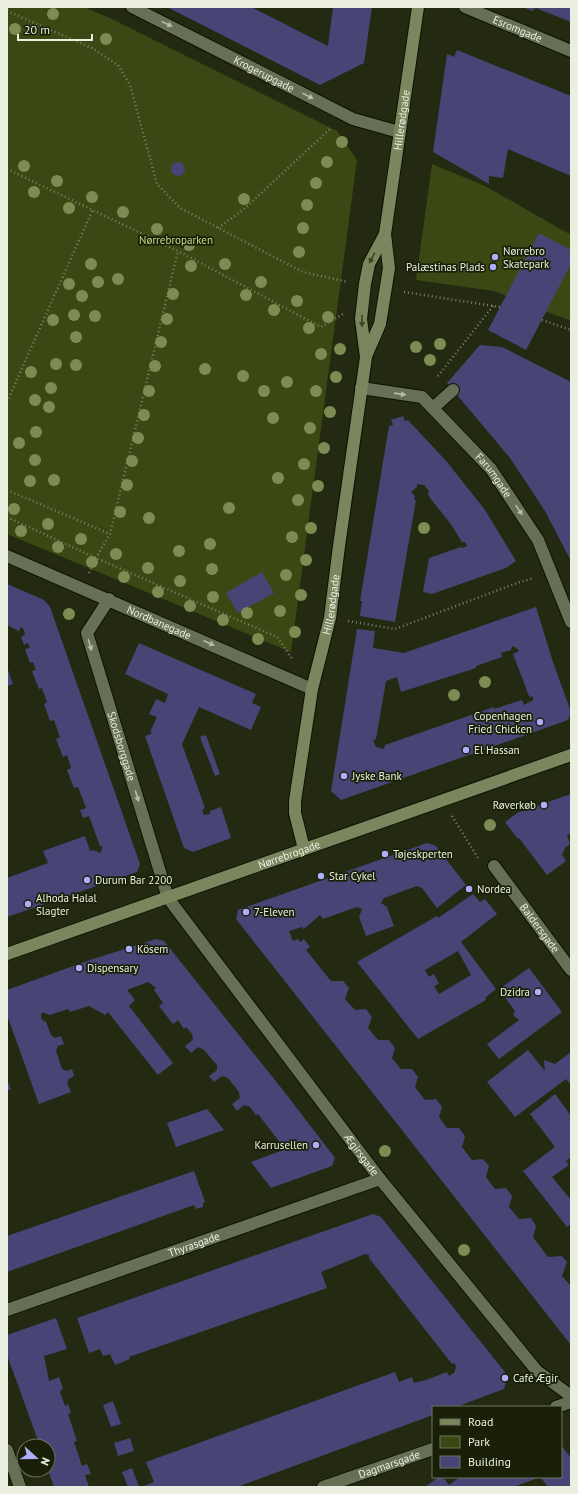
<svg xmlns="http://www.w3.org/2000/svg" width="578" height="1494" font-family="'PT Sans',sans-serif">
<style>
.green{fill:#3c4814}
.building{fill:#464576;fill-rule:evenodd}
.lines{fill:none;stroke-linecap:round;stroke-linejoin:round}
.lane-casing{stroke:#0d1200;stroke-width:14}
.street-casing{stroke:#0d1200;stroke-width:14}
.secondary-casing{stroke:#0d1200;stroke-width:14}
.path{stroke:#7d826e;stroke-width:2.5;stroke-dasharray:1 3;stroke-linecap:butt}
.lane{stroke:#676f55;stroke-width:12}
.street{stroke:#676f55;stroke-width:12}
.secondary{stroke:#7a865e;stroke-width:12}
.tree{fill:#7d8c53}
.oneway{fill:#b6bca8}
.oneway2{fill:#3c4426}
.poi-dot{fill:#aeaefb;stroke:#1a2008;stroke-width:1.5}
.labels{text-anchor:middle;stroke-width:3.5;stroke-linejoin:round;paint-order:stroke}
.street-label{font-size:11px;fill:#eaefe0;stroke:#1a2008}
.park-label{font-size:11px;fill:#c5dc89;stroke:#1a2008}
.poi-label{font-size:11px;fill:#eaefe0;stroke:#1a2008;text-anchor:start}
</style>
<rect width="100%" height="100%" fill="#242a12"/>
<g class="green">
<path d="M7,7H84L114,20L337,131L357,160L291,652L7,534Z"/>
<path d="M432,164L485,186L571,235V321L494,291L416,280Z"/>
</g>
<g class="building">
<path d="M167,7H251L328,46L333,7H372L364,63L320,85Z"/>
<path d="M523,7H571V22L536,8L532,11Z"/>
<path d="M457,50L571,96V176L508,149L503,178L489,176V184L433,152L447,54L454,57Z"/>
<circle cx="178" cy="169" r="7"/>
<path d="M539,233L571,250V264L526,350L488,330Z"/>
<path d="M480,345L502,347L571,382V561L545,511L510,458L447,383Z"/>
<path d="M403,416L405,421L408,420L447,462L485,510L516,561L506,568L432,594L423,592L429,558L461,547L463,548L467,546L465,542H462L450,523L430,498L428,494L429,491L424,485L417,484V487L411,492L415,496L414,500H416L395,622L360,616L362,601H360L389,426L393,425L391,420Z"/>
<path d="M262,572L274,593L238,613L226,593Z"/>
<path d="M7,584L44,600L50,607L140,864L137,872L7,917V878L48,863L43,851L85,836L90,851L93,850L100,853L103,847L100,846L89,816L83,818L80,810L86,808L78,787L74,788L67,770L71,768L67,755L63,757L56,739L60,737L54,720L50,721L44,704L47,702L42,688L39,689L32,671L36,670L33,662L30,663L25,649L30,648L28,643L24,645L21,637L25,635L24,630L21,627L18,632L17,630L7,625Z"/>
<path d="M536,607L553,662L571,712L568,720L341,800L331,791L357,629L375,631L373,648L404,653ZM512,646L517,648L519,651L513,654L529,696L531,697L533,696V700L524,705L522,700L494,709V707L385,745L384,749L376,747L373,740L376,739L386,681L397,677L401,692L476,668V666L502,657L501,653L511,650Z"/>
<path d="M139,643L256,694L252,703L261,707L251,730L199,707L182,744L205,808L202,810L204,815L210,814V811L221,807L231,838L193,852L184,848L145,736L151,734L152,732H150L157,717L149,714L156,699L165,703L168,694L125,674Z"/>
<path d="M7,667L13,684L7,686Z"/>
<path d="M206,735L220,774L215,776L200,737Z"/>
<path d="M571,794V834L567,835L570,844L565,848L562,855L566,861L547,875L519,838L518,839L505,822L519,812Z"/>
<path d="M427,843L436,846L466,885L437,908L422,888L417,886L384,898L381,903L387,907L394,926L366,936L359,917L362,909L357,907L323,919L320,915L304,929L302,927L289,931L293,941L298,939L300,942L304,939L310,947L306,950L331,981H343L349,988L345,999L355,1010L366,1009L372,1017L368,1028L378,1040H389L395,1048L392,1058L401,1069H412L418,1077L415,1087L425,1100L436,1099L442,1107L439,1117L447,1128H459L465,1136L462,1147L472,1160L483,1159L489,1166L486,1177L495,1189L506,1188L512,1196L509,1207L519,1219L531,1218L536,1226L533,1237L548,1257L562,1256L567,1262L562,1276L571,1286V1345L236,919L238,910Z"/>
<path d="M473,894L480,902L485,899L497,914L461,942L496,989L485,998L486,1000L418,1039L357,962L437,916L438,918ZM458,951L471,975L439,994L434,986L439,984L434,974L429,977L425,970Z"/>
<path d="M156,939L164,941L286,1094L335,1158L332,1166L271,1188L251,1162L283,1150L284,1144H281L258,1114L256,1115L250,1107L244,1105L237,1111L232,1104L240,1098L239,1092L228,1078L222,1076L214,1082L209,1076L217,1070V1065L204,1050L198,1047L191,1053L185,1046L193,1040L192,1034L186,1027L184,1029L178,1020L173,1024L159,1006L163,1003L154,990L156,988L148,982L127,990L135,1000L129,1006L173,1063L158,1075L108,1012L105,1015L89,1006L70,1012L68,1009L50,1015L42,1012L41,1016L42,1020L46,1022L51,1035L55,1038L61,1036L64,1044L58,1046L56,1051L62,1069L67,1071L72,1069L74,1076L69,1079L67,1083L71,1092L39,1104L7,1015V990L87,961Z"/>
<path d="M529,968L562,1012L499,1059L487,1044L519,1020L513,1015L515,1011L499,989Z"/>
<path d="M528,1050L545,1071L544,1060L555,1064L571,1052V1085L566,1079L515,1117L487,1082Z"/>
<path d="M7,1080L11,1089L7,1091Z"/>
<path d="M555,1094L571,1116V1157L566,1161L569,1165L552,1177L571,1200V1224L567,1227L523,1171L555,1147L530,1114Z"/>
<path d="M207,1109L224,1130L176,1147L167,1123Z"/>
<path d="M194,1171L205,1202L203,1203V1207L196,1209L194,1205L7,1272V1236Z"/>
<path d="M373,1214L381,1217L508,1376L504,1389L456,1407H433V1415L237,1487H141L154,1482L146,1462L395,1372L399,1382L412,1377L414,1383L426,1380L447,1372L449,1376L454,1373L456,1368L455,1363L452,1364L369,1258V1255L365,1254L321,1272L327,1288L129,1357L130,1359L115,1365L110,1354L103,1356L100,1349L89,1353L77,1318Z"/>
<path d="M56,1318L67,1349L44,1356L49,1381L59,1377L63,1388L60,1392L65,1406L68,1404L71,1413L68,1414L77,1441L74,1442L82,1466L87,1464L91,1474L85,1475L89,1487H54L48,1470V1446H40L7,1355V1335Z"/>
<path d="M113,1401L121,1424L111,1427L103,1405Z"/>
<path d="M130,1438L134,1451L118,1456L114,1443Z"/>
<path d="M561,1445L571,1458V1487H548L542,1479L538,1478L513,1487H425L439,1477H443L449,1485L460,1477H561Z"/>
<path d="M132,1468L139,1487H128L122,1472Z"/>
</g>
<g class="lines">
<g class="lane-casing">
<path id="lane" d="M433,408L453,390"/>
</g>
<g class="street-casing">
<g id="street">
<path id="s1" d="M132,7L353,119L399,132"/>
<path id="s2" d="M465,7L571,51"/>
<path id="s3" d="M361,388L422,397L491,469L538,540L571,622"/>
<path id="s4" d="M7,556L312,689"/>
<path id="s5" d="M109,599L87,633L168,898L380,1179L537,1371L571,1396"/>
<path id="s6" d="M494,866L571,970"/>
<path id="s7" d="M7,1310L380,1179"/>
<path d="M556,1407L571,1402"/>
<path d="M7,1450L20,1487"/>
<path id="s8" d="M323,1487L433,1449"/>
</g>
</g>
<g class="secondary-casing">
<g id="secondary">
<path id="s9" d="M366,356L380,324L389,268L385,234L418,7"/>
<path id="s10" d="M304,849L295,813V801L312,689L330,618L339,546L366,357L361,319L365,284L369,264L385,234"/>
<path id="s11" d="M7,954L571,755"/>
</g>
</g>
<g class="path">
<path d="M7,11L92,48L118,65L130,85L157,184L180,208L303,272L348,282"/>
<path d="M7,169L178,251L321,327L343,314"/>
<path d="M218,228L243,210L331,128"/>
<path d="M404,292L500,307"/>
<path d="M542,320L571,330"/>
<path d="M438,376L493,306"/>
<path d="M7,402L93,209"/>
<path d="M7,490L110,534"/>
<path d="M7,517L96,558L277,637L293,660"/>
<path d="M89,573L96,558L110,534L178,251"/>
<path d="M348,621L395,629L517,583L534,578"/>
<path d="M452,816L478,858"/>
</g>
<use href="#lane" class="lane"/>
<use href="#street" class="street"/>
<use href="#secondary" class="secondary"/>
</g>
<g class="tree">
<circle cx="53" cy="14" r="6"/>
<circle cx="15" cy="29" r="6"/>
<circle cx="106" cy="39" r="6"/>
<circle cx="342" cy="142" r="6"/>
<circle cx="327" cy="162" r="6"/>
<circle cx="24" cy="166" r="6"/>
<circle cx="57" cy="181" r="6"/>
<circle cx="316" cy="183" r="6"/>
<circle cx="34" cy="192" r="6"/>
<circle cx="92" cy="197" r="6"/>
<circle cx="244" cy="199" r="6"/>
<circle cx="307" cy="205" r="6"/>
<circle cx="69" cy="208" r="6"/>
<circle cx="123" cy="212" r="6"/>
<circle cx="303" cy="228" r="6"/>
<circle cx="157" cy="229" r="6"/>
<circle cx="189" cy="245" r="6"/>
<circle cx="299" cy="252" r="6"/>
<circle cx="91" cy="264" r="6"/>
<circle cx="225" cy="264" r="6"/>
<circle cx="191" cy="266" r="6"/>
<circle cx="118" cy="279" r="6"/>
<circle cx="98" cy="282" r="6"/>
<circle cx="261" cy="282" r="6"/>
<circle cx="69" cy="284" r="6"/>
<circle cx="173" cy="294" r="6"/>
<circle cx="246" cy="295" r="6"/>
<circle cx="82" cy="296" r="6"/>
<circle cx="297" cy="301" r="6"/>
<circle cx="274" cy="310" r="6"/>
<circle cx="74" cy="315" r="6"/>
<circle cx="95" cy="316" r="6"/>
<circle cx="328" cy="317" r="6"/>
<circle cx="167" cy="319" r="6"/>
<circle cx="53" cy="320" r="6"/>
<circle cx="309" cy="328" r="6"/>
<circle cx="76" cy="337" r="6"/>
<circle cx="161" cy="342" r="6"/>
<circle cx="440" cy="344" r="6"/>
<circle cx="416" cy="347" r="6"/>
<circle cx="340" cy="349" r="6"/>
<circle cx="321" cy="354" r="6"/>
<circle cx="430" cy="360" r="6"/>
<circle cx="56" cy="364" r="6"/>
<circle cx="76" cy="365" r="6"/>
<circle cx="155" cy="366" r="6"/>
<circle cx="205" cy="369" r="6"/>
<circle cx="31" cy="372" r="6"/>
<circle cx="243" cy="376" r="6"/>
<circle cx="336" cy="377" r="6"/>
<circle cx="287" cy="382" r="6"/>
<circle cx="51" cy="388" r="6"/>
<circle cx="149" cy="391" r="6"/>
<circle cx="264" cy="391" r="6"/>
<circle cx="316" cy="391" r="6"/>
<circle cx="35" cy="400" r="6"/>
<circle cx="49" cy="407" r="6"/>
<circle cx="330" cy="412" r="6"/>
<circle cx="144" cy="415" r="6"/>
<circle cx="273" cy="418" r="6"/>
<circle cx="310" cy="428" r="6"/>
<circle cx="36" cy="432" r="6"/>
<circle cx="138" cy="438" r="6"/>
<circle cx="19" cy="443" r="6"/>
<circle cx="324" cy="448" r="6"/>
<circle cx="35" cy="460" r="6"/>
<circle cx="132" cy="461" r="6"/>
<circle cx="304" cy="464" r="6"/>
<circle cx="278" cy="478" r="6"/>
<circle cx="54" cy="480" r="6"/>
<circle cx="30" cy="481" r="6"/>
<circle cx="127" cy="485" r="6"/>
<circle cx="318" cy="486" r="6"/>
<circle cx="298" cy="500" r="6"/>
<circle cx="229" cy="508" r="6"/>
<circle cx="14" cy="509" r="6"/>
<circle cx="120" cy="512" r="6"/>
<circle cx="149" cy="518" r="6"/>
<circle cx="48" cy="524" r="6"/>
<circle cx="311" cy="528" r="6"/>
<circle cx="424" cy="528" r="6"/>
<circle cx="21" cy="531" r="6"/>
<circle cx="292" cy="537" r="6"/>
<circle cx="81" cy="539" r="6"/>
<circle cx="210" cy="544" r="6"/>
<circle cx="58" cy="547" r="6"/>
<circle cx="179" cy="551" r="6"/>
<circle cx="116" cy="554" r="6"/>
<circle cx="306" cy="560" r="6"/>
<circle cx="92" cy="562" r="6"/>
<circle cx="148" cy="568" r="6"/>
<circle cx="212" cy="569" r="6"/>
<circle cx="286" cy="575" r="6"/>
<circle cx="124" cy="577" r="6"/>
<circle cx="180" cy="581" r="6"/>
<circle cx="158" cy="592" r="6"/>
<circle cx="301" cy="595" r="6"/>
<circle cx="213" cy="597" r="6"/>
<circle cx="190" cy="606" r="6"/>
<circle cx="280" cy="611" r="6"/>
<circle cx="247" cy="613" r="6"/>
<circle cx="69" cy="614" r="6"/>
<circle cx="223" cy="620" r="6"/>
<circle cx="295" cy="632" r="6"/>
<circle cx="258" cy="639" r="6"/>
<circle cx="485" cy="682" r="6"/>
<circle cx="454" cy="695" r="6"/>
<circle cx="490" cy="825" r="6"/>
<circle cx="385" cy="1151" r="6"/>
<circle cx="464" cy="1250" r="6"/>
</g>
<defs><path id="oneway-solid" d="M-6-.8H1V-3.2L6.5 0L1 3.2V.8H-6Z"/></defs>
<g class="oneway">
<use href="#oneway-solid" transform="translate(167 24) rotate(26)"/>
<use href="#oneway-solid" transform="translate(308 96) rotate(27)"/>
<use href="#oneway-solid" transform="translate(400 394) rotate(8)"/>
<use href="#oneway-solid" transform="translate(519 510) rotate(56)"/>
<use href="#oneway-solid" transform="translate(209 643) rotate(24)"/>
<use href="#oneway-solid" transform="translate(90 645) rotate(73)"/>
<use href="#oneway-solid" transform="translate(137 796) rotate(73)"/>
</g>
<g class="oneway2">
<use href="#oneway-solid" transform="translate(372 258) rotate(118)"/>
<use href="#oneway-solid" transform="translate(362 321) rotate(89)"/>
</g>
<g class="poi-dot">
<circle cx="495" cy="257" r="4"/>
<circle cx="493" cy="267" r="4"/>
<circle cx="540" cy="722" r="4"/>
<circle cx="466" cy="750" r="4"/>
<circle cx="344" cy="776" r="4"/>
<circle cx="544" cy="805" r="4"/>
<circle cx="385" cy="854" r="4"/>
<circle cx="321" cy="876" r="4"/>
<circle cx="87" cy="880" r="4"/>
<circle cx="469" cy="889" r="4"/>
<circle cx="28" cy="904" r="4"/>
<circle cx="246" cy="912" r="4"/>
<circle cx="129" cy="949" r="4"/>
<circle cx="79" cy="968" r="4"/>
<circle cx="538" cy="992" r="4"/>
<circle cx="316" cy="1145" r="4"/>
<circle cx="505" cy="1378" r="4"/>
</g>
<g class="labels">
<g class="street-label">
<text dy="4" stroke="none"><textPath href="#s2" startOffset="57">Esromgade</textPath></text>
<text dy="4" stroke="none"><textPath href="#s1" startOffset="148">Krogerupgade</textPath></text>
<text dy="4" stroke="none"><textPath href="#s9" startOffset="241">Hillerødgade</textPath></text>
<text dy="4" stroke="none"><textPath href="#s3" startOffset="168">Farumgade</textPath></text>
<text dy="4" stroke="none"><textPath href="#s10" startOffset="249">Hillerødgade</textPath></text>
<text dy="4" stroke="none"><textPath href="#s4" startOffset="166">Nordbanegade</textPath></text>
<text dy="4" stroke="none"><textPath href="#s5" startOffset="159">Skodsborggade</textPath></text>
<text dy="4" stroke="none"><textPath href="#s11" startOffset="299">Nørrebrogade</textPath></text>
<text dy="4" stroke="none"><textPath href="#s6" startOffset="77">Baldersgade</textPath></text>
<text dy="4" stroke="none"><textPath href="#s5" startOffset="639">Ægirsgade</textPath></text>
<text dy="4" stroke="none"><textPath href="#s7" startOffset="198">Thyrasgade</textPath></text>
<text dy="4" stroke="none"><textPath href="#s8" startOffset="70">Dagmarsgade</textPath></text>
</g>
<g class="park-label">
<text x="176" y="244">Nørrebroparken</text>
</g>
<g class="poi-label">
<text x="503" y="255">Nørrebro<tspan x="503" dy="13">Skatepark</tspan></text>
<text x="485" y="271" text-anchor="end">Palæstinas Plads</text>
<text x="532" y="720" text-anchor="end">Copenhagen<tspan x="532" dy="13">Fried Chicken</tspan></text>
<text x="474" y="754">El Hassan</text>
<text x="352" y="780">Jyske Bank</text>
<text x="536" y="809" text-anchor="end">Røverkøb</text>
<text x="393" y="858">Tøjeskperten</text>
<text x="329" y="880">Star Cykel</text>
<text x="95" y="884">Durum Bar 2200</text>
<text x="477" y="893">Nordea</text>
<text x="36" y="902">Alhoda Halal<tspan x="36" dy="13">Slagter</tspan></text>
<text x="254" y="916">7-Eleven</text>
<text x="137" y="953">Kösem</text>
<text x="87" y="972">Dispensary</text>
<text x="530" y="996" text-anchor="end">Dzidra</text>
<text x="308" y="1149" text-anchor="end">Karrusellen</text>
<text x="513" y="1382">Café Ægir</text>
</g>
</g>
<rect width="578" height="1494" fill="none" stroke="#eaefe0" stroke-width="16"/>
<rect x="432" y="1406" width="130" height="72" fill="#1a2008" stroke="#6d735e"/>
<rect x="440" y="1419" width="20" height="6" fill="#7a865e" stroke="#6d735e"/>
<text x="468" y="1426" font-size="12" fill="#eaefe0">Road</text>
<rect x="440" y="1436" width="20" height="12" fill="#3c4814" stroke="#6d735e"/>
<text x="468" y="1446" font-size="12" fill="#eaefe0">Park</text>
<rect x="440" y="1456" width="20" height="12" fill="#464576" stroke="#6d735e"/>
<text x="468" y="1466" font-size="12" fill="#eaefe0">Building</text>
<g transform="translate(36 1458) rotate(111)"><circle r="19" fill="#1a2008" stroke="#6d735e"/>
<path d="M0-3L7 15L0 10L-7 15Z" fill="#aeaefb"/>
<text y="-6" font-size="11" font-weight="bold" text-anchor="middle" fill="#eaefe0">N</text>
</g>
<path d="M18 34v6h74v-6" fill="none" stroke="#eaefe0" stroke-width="2"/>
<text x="24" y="34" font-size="12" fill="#eaefe0" stroke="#1a2008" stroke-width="3" paint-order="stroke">20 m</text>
</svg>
